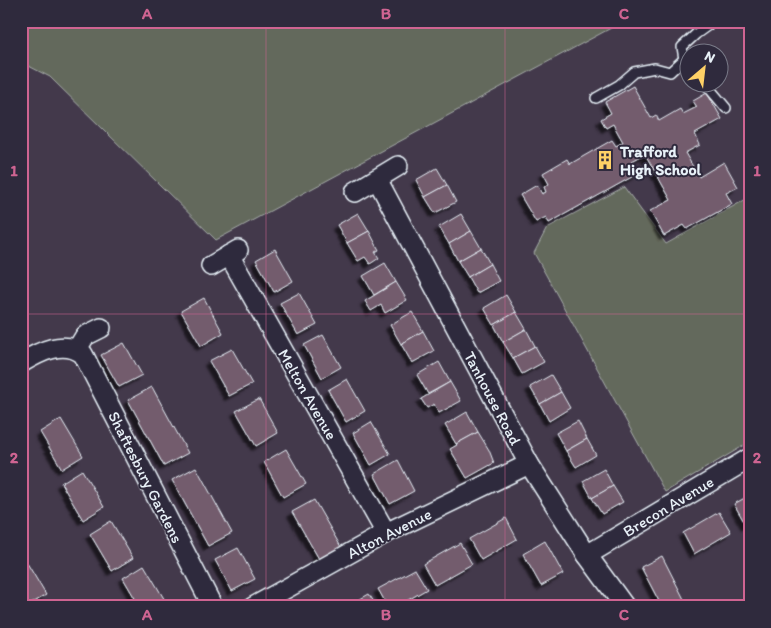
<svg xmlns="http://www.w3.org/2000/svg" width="771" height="628" font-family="Itim,sans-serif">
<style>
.green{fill:#64695b;stroke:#a6adaa}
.building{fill:#735b6d;stroke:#e8f1f8;filter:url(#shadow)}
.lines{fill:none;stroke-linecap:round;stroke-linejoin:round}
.service-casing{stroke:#e8f1f8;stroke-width:12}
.minor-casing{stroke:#e8f1f8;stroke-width:22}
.service{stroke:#2f2a3d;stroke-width:9}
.minor{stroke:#2f2a3d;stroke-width:19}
.grid{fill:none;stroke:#cf6492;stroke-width:1;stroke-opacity:0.55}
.labels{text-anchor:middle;stroke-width:4;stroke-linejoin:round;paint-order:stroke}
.poi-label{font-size:16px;font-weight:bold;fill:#e8f1f8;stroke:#2f2a3d;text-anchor:start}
.street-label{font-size:16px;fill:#e8f1f8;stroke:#2f2a3d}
.neatline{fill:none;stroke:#cf6492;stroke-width:2}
.grid-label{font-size:16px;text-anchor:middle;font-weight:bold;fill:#cf6492}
</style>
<defs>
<filter id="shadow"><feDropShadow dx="-4.5" dy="4.5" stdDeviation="1" flood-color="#0009"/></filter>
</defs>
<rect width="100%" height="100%" fill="#43394b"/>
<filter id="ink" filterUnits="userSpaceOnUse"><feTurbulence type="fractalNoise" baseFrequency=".02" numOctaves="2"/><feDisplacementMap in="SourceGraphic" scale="10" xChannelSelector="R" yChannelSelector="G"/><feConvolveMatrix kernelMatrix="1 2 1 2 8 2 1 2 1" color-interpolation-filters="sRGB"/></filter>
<g filter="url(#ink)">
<g class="green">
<path d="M21,21H624L216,240L50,77L21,62Z"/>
<path d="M624,187L666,244L750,197V442L665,492L534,253L547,228Z"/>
</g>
<g class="building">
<path d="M633,86L651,118L656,115L659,121L680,109L683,114L697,107L693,101L707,93L722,119L695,134L700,145L685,153L699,177L724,162L738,187L726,193L732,204L687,229L684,225L664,236L650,211L671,200L645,154L632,161L639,173L549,223L546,217L536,222L520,195L537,185L542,194L546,192L544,187L549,184L543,173L567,159L570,164L612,140L616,146L623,142L613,124L606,128L601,119L611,113L605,102Z"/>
<path d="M437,168L447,185L425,197L416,180Z"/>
<path d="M447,185L456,202L435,213L425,197Z"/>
<path d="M358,213L369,231L347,243L337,225Z"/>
<path d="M461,214L471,231L449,244L439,227Z"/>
<path d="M369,231L379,250L375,252L379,258L370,264L365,257L358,261L347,243Z"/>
<path d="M471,231L481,248L458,261L449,244Z"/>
<path d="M481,248L490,264L468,277L458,261Z"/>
<path d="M275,249L293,281L274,292L256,260Z"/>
<path d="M385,263L396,282L374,295L363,276Z"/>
<path d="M490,264L499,281L477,293L468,277Z"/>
<path d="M396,282L407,300L385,313L381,305L371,311L365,301Z"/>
<path d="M299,293L317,325L298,335L280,303Z"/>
<path d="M506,295L516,312L494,325L484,308Z"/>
<path d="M204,298L223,333L201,346L181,311Z"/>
<path d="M412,312L423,331L401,344L390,325Z"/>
<path d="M516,312L526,329L503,342L494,325Z"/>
<path d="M526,329L535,346L513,358L503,342Z"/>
<path d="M423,331L434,351L412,363L401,344Z"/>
<path d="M323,335L341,367L322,378L304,345Z"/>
<path d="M124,343L142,375L119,387L101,355Z"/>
<path d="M535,346L544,362L522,374L513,358Z"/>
<path d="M232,349L252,384L229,396L209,361Z"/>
<path d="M439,362L450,382L428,394L417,375Z"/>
<path d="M551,375L561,392L540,404L530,387Z"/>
<path d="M347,379L365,411L346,422L328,390Z"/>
<path d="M450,382L461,401L439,413L434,404L427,408L421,399Z"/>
<path d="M152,387L188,453L164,466L128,400Z"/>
<path d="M561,392L570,408L549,421L540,404Z"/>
<path d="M259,399L278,433L256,446L236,411Z"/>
<path d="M467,412L478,432L456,444L445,425Z"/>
<path d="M61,419L83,456L62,469L40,432Z"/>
<path d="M578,421L587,439L566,451L556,433Z"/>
<path d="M371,422L390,454L371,465L353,433Z"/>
<path d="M478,432L489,450L494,463L467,478L450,449L457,445L456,444Z"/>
<path d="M587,439L596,455L576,467L566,451Z"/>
<path d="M286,449L306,484L283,497L264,462Z"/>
<path d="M398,460L414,491L390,504L374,474Z"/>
<path d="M196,467L232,533L208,546L172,480Z"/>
<path d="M604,469L613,486L592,498L583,481Z"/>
<path d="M82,470L104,507L83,520L61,483Z"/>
<path d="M613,486L623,502L602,514L592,498Z"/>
<path d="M750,495V523L746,525L734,504Z"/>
<path d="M314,500L341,547L319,559L292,512Z"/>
<path d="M719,512L731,532L694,554L683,533Z"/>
<path d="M506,518L517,539L481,560L469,539Z"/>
<path d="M111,521L133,558L112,571L90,534Z"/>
<path d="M545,541L563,574L541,586L523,554Z"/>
<path d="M460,543L472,564L435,585L423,564Z"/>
<path d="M238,548L255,579L232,591L215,560Z"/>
<path d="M662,556L688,607H662L641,567Z"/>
<path d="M24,558L46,595L26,607H24L21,602V560Z"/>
<path d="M144,565L166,602L159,607H140L123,578Z"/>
<path d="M415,569L427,589L396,607H388L378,589Z"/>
<path d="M369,594L377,607H346Z"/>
<path d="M547,601L550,607H535Z"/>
</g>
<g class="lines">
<g class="service-casing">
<g id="service">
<path d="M688,66L684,59L682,47L696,34L714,21"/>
<path d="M704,82L726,108"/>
<path d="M596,98L619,85L634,72L655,68L670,72L684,59"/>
</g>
</g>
<g class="minor-casing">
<g id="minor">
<path d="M377,179L529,464L587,555L625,607"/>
<path d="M355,192L398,166"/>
<path d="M229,255L386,533"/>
<path d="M211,266L238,250"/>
<path d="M77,349L85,336L101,328"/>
<path d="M21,363C39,352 64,339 83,354L213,607"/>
<path d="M587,555L750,458"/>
<path d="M253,607L386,533L529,464"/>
</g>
</g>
<use href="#service" class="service"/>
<use href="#minor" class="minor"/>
</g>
</g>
<path class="grid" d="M266,21V607M505,21V607M21,314H750"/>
<defs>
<g id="building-bare" transform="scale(1.5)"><path d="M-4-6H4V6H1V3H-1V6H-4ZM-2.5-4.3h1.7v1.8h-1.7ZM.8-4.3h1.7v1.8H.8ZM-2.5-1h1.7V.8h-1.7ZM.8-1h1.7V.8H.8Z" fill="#ffd166" stroke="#2f2a3d" stroke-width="2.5" paint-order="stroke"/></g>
</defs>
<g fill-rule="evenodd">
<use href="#building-bare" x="605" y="160"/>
</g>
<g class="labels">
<g class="poi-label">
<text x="620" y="157">Trafford<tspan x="620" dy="18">High School</tspan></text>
</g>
<g class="street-label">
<text transform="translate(308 394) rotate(60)" y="6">Melton Avenue</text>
<text transform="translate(493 398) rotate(62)" y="6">Tanhouse Road</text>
<text transform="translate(146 477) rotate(63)" y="6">Shaftesbury Gardens</text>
<text transform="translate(668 506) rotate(-31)" y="6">Brecon Avenue</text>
<text transform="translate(389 533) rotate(-27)" y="6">Alton Avenue</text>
</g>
</g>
<rect width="771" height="628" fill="none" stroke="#2f2a3d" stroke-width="55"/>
<g transform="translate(704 68) rotate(28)"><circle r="24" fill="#2f2a3d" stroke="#797a88"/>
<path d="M0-4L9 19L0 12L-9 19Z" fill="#ffd166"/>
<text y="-8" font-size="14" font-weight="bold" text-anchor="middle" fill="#e8f1f8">N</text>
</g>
<rect x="28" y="28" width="716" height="572" class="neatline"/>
<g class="grid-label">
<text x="147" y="19">A</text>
<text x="386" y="19">B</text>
<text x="624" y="19">C</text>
<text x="14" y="176">1</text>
<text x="757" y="176">1</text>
<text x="14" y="463">2</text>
<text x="757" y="463">2</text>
<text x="147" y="620">A</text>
<text x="386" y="620">B</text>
<text x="624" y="620">C</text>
</g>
</svg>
